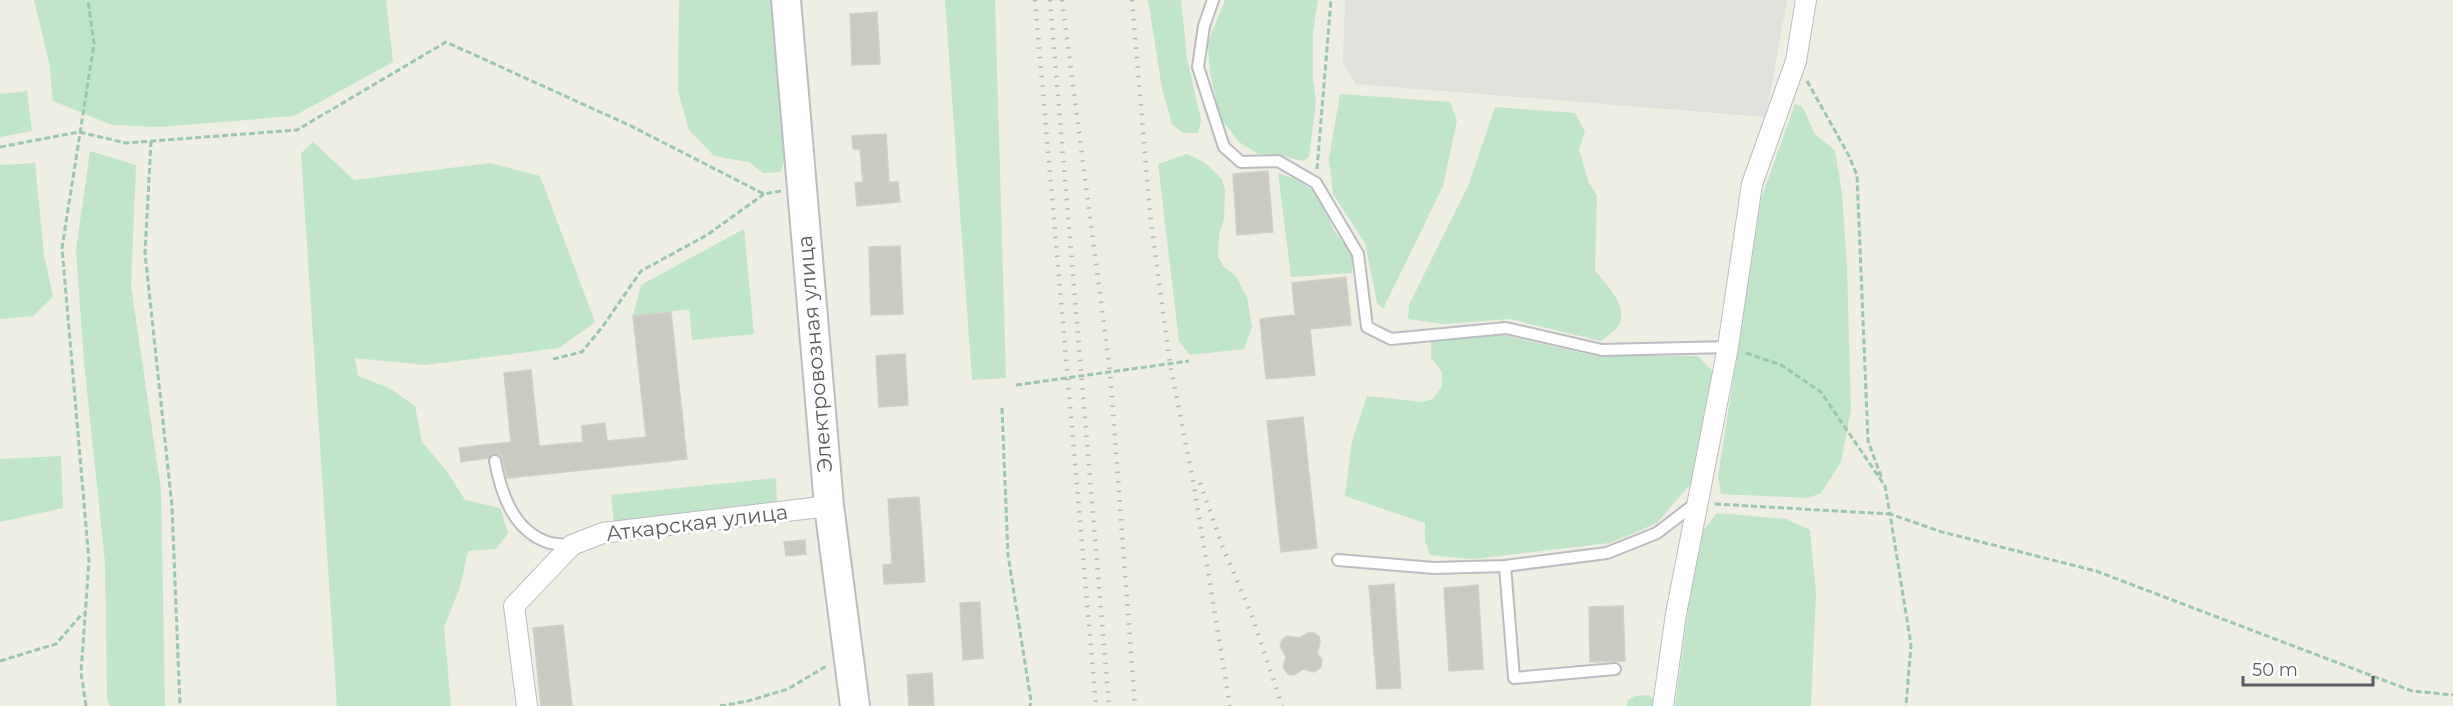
<svg xmlns="http://www.w3.org/2000/svg" width="2453" height="706" font-family="Montserrat,sans-serif">
<style>
.industrial{fill:#e1e1db}
.green{fill:#c0e5c8}
.building{fill:#cacac3;stroke:#d2d0c2;stroke-width:1.5}
.lines{fill:none;stroke-linecap:round;stroke-linejoin:round}
.lane-casing{stroke:#bbbcc2;stroke-width:14}
.street-casing{stroke:#bbbcc2;stroke-width:22}
.secondary-casing{stroke:#bcbdc4;stroke-width:32}
.path{stroke:#9ac5af;stroke-width:3;stroke-dasharray:6 3;stroke-linecap:butt}
.lane{stroke:#fff;stroke-width:10}
.street{stroke:#fff;stroke-width:20}
.secondary{stroke:#fff;stroke-width:28}
.rail{stroke:#b6b6b7;stroke-width:4.5;stroke-dasharray:1.5 8;stroke-linecap:butt}
.labels{text-anchor:middle;stroke-width:6;stroke-linejoin:round;paint-order:stroke}
.street-label{font-size:21px;fill:#5b5d64;stroke:#fff}
</style>
<rect width="100%" height="100%" fill="#eeeee3"/>
<path class="industrial" d="M1345,0H1787L1766,117L1356,84L1343,63Z"/>
<g class="green">
<path d="M34,0H386L393,62L294,116L161,127L112,125L53,101L49,62Z"/>
<path d="M679,0H772L785,156L781,172L763,173L749,162L714,156L689,130L678,91Z"/>
<path d="M945,0H995L1006,378L972,380Z"/>
<path d="M1148,0H1181L1187,59L1201,120L1198,133H1183L1172,124L1162,88Z"/>
<path d="M1225,0H1318L1313,32V80L1316,101L1309,157L1303,161L1279,155L1258,154L1239,142L1221,119L1210,73L1208,43Z"/>
<path d="M27,91L32,131L0,137V94Z"/>
<path d="M1340,94L1450,102L1457,120L1443,186L1383,309L1377,303L1365,243L1333,194L1329,159Z"/>
<path d="M1795,104L1802,106L1815,134L1835,151L1842,193L1847,267L1851,410L1841,462L1821,493L1808,498L1721,494L1718,477L1761,199Z"/>
<path d="M1495,107L1575,113L1585,132L1579,149L1588,181L1597,196L1595,271C1606,284 1633,310 1616,329C1612,333 1606,337 1601,341L1510,319L1443,324L1408,319L1409,305L1469,184Z"/>
<path d="M313,142L354,180L490,163L540,176L595,322L559,348L425,365L355,358L358,376L389,388L415,406L422,442L446,470L465,500L500,508L508,533L496,549L468,551L460,587L444,627L451,706H337L301,153Z"/>
<path d="M90,151L136,165L131,286L161,490L165,706H110L107,700L105,562L84,362L76,250Z"/>
<path d="M1187,154L1204,162L1222,179L1225,190L1224,218L1219,235L1218,257L1224,267L1235,275L1247,297L1252,327L1244,349L1190,355L1179,341L1158,164Z"/>
<path d="M35,163L44,255L53,297L33,316L0,319V165Z"/>
<path d="M1278,173L1293,178L1315,192L1335,232L1352,255V273L1291,277Z"/>
<path d="M744,229L754,334L692,340L689,309L633,316L641,285Z"/>
<path d="M1498,334L1595,356H1698L1715,374L1692,482L1657,523L1610,543L1473,559L1430,555L1425,541V523L1345,496L1352,441L1367,396L1423,402L1433,399L1442,386V372L1431,358V342Z"/>
<path d="M61,456L63,508L0,522V459Z"/>
<path d="M776,478L777,503L614,523L611,495Z"/>
<path d="M1717,513L1786,519L1810,530L1816,593L1811,706H1675L1698,537Z"/>
<path d="M1650,695L1655,702L1654,706H1627L1628,700L1635,696Z"/>
</g>
<g class="building">
<path d="M877,12L880,64L852,65L850,14Z"/>
<path d="M886,134L889,182H898L900,202L857,206L855,183L863,182L860,149H853L852,136Z"/>
<path d="M1268,171L1273,232L1237,235L1233,174Z"/>
<path d="M900,246L903,314L871,315L869,247Z"/>
<path d="M1346,277L1351,325L1310,329L1315,375L1266,379L1260,319L1295,315L1292,283Z"/>
<path d="M671,312L687,459L507,478L502,457L498,454H493L488,458L461,462L459,448L511,442L504,373L531,370L539,446L583,442L582,426L605,423L607,441L646,437L633,316Z"/>
<path d="M905,354L908,405L879,407L876,356Z"/>
<path d="M1303,417L1317,548L1281,552L1267,421Z"/>
<path d="M919,497L925,582L884,584L883,565L892,564L888,499Z"/>
<path d="M805,540L806,554L786,556L784,542Z"/>
<path d="M1394,584L1401,688L1377,689L1369,586Z"/>
<path d="M1478,585L1483,669L1449,671L1444,588Z"/>
<path d="M980,602L983,658L963,660L960,603Z"/>
<path d="M1623,606L1625,661L1590,662L1589,607Z"/>
<path d="M563,625L572,706H541L533,628Z"/>
<path d="M1308,633H1314L1319,637L1320,643L1317,653L1322,660L1321,667L1314,672L1303,669L1294,675L1288,674L1283,667L1286,657L1280,646L1282,640L1287,636L1299,638Z"/>
<path d="M932,673L934,706H909L907,675Z"/>
</g>
<g class="lines">
<g class="lane-casing">
<g id="lane">
<path d="M1213,0L1204,26L1198,67L1224,147L1241,162L1278,161L1316,183L1358,254L1367,327L1391,339L1506,328L1602,350L1728,347"/>
<path d="M495,461C501,493 513,530 547,542C555,545 564,544 571,545"/>
<path d="M1338,560L1434,568L1505,566L1607,553L1657,533L1696,503"/>
<path d="M1505,566L1514,678L1615,669"/>
</g>
</g>
<g class="street-casing">
<g id="street">
<path d="M527,706L514,606L572,545L603,533L829,506"/>
<path d="M1663,706L1676,614L1728,347L1752,184L1796,61L1806,0"/>
</g>
</g>
<g class="secondary-casing">
<path id="secondary" d="M786,0L829,506L855,706"/>
</g>
<g class="path">
<path d="M1807,81L1848,154L1857,175L1868,441L1882,479"/>
<path d="M151,141L145,253L172,506L180,706"/>
<path d="M0,147L79,132L126,143L297,130L446,42L631,126L764,194L781,191"/>
<path d="M1317,169L1331,0"/>
<path d="M1746,353L1781,365L1821,392L1885,486L1890,514L1942,532L2096,571L2412,691L2453,695"/>
<path d="M553,359L582,352L603,326L641,271L707,235L764,194"/>
<path d="M1016,385L1189,361"/>
<path d="M1002,408L1008,555L1031,701L1030,706"/>
<path d="M1715,504L1890,514L1911,645L1906,706"/>
<path d="M0,661L56,644L83,613"/>
<path d="M86,706L81,673L89,561L62,248L94,44L88,0"/>
<path d="M720,706L748,701L788,689L828,665"/>
</g>
<use href="#lane" class="lane"/>
<use href="#street" class="street"/>
<use href="#secondary" class="secondary"/>
<g class="rail">
<path d="M1035,0L1096,706"/>
<path d="M1050,0L1109,706"/>
<path d="M1062,0L1110,372L1135,706"/>
<path d="M1132,0L1150,214L1170,364L1193,480L1230,706"/>
<path d="M1200,483L1223,548L1251,613L1282,706"/>
</g>
</g>
<g class="labels">
<g class="street-label">
<text transform="translate(815 354) rotate(-95)" y="7">Электровозная улица</text>
<text transform="translate(697 523) rotate(-7)" y="7">Аткарская улица</text>
</g>
</g>
<path d="M2243 676v9h130v-9" fill="none" stroke="#5b5d64" stroke-width="3"/>
<text x="2252" y="676" font-size="18" fill="#5b5d64" stroke="#ffffff" stroke-width="4.5" paint-order="stroke">50 m</text>
</svg>
